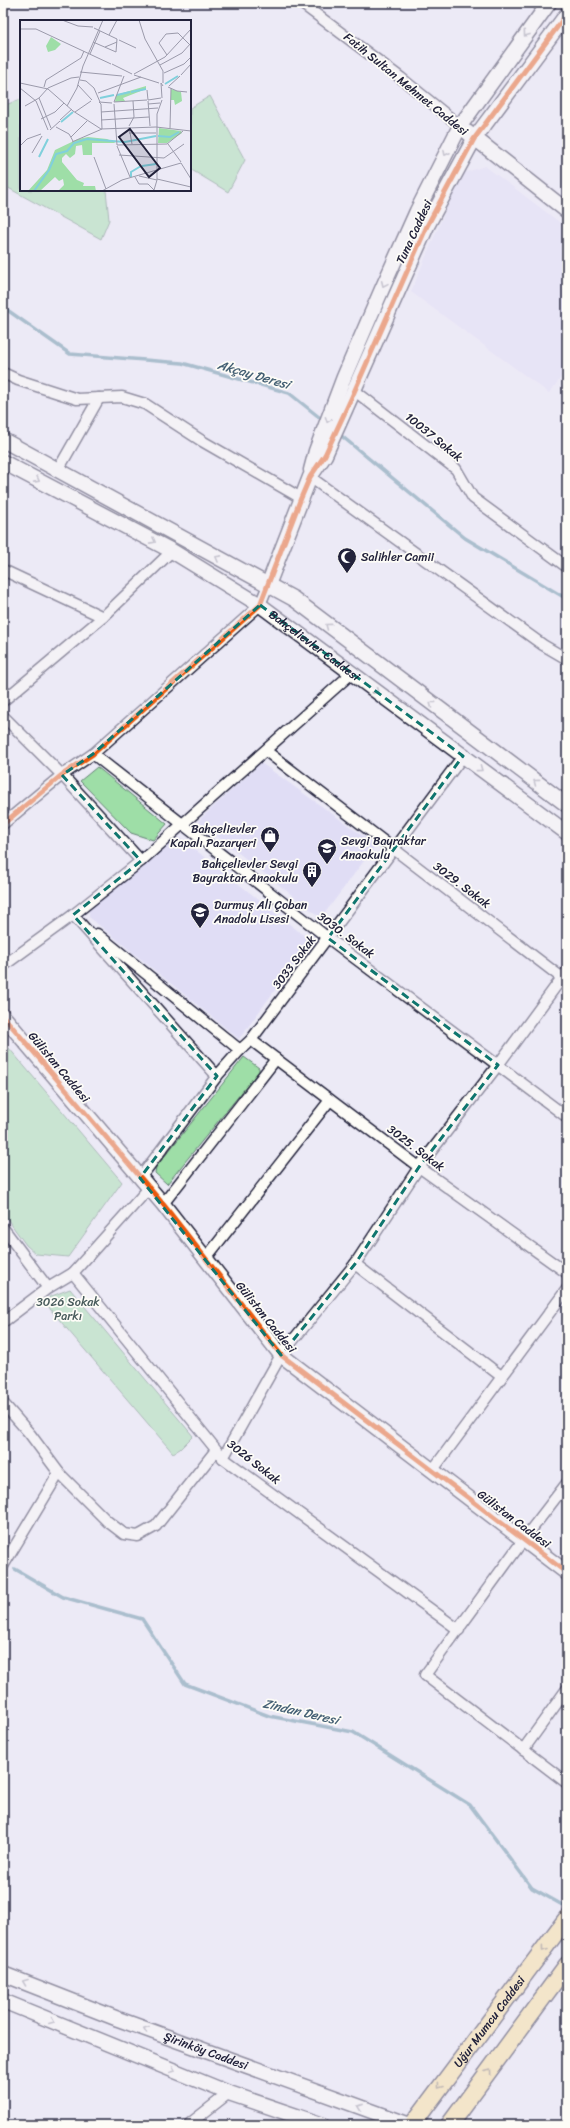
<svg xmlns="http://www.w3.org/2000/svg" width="570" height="2128" font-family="Sriracha,sans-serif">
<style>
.built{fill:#e0ddf5}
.green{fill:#9edea7;stroke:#608071}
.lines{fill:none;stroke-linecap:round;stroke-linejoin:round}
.stream{stroke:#5a8a9c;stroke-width:3.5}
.street-casing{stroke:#22223b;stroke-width:13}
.secondary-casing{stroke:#22223b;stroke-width:17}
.primary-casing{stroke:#22223b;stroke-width:19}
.street{stroke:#fdfcf7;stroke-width:10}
.secondary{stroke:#fdfcf7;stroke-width:14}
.primary{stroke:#fadf96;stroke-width:16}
.cycleway-casing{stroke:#fdfcf7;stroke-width:8}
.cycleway{stroke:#e8590c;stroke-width:5}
.oneway{stroke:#9a9aa2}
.oneway2{stroke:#8e8068}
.marked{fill:none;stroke:#0f766e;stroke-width:3;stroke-dasharray:8 5;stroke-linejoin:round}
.labels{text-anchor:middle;stroke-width:3.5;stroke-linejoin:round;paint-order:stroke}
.street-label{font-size:12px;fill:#22223b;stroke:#fdfcf7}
.poi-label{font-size:12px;fill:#22223b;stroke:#fdfcf7;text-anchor:start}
.park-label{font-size:12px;fill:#475a5b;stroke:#fdfcf7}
.water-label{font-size:13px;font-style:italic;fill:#435f73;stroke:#fdfcf7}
.inset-river{fill:none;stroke:#80d0dc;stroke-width:2}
.inset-road{fill:none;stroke:#9b9aab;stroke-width:1}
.view{fill:#22223b;fill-opacity:0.15;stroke:#22223b;stroke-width:2}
.inset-edge{fill:none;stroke:#22223b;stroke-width:2}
</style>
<rect width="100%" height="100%" fill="#eceaf6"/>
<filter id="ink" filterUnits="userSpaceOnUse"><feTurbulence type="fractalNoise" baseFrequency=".025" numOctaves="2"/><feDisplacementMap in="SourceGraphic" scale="8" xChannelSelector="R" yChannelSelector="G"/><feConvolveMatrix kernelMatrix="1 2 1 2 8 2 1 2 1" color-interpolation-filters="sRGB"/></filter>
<g filter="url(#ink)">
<g class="built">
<path d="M485,166L567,228V370L549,393L411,292L461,174Z"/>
<path d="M261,763L376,845L321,918L198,821Z"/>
<path d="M179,837L311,941L239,1039L89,917V908Z"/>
</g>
<g class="green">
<path d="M210,96L245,160L228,192L190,169V108Z"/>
<path d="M21,99V190H106L109,220L101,239L3,185V106Z"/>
<path d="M97,767L167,824L153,840L131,833L80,781Z"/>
<path d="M3,1041L122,1182L68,1257L36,1254L26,1245L3,1213Z"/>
<path d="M244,1057L259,1068V1071L167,1184L155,1173L156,1167Z"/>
<path d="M70,1289L193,1436L180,1449L173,1453L50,1309L48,1303L49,1297Z"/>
</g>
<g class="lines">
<g class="stream">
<path d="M3,307L70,354L182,363L289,393L324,421"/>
<path d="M338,433L465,538L567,599"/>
<path d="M15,1569L63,1597L142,1619L185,1684L269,1716L353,1732L470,1805L532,1888L566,1907"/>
</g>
<g class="street-casing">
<g id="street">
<path d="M301,3L401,78L460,126"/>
<path d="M3,373L18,380L77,399L122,397L145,404L202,441L301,498"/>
<path d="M355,391L456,469L473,498L567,567"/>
<path d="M58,470L99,398"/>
<path d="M310,477L543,645L567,659"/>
<path d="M3,570L103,617"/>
<path d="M3,701L103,617L172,551"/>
<path d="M3,716L62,775L141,861"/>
<path d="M266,751L566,981"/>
<path d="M93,754L328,938L567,1117"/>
<path d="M3,824L62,775L93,754L260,605L268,585"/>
<path d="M73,915L217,1076"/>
<path d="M97,934L240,1050"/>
<path d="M3,966L73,915L141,861L352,673"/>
<path d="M251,1040L419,1167L567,1273"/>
<path d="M140,1178L217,1076L240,1050L251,1040L463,756"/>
<path d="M163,1204L276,1059"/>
<path d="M3,1228L48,1288"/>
<path d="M206,1258L330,1100"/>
<path d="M355,1264L501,1376"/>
<path d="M73,1273L223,1458L459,1630"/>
<path d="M3,1322L48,1288L73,1273L149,1188"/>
<path d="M3,1403L30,1434L59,1473L107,1521L124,1534L138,1536L156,1526L216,1450"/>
<path d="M223,1458L281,1355L355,1264L419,1167L498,1065L567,971"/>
<path d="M432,1471L567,1289"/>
<path d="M567,1483L524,1539L425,1675L567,1783"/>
<path d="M3,1566L59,1473"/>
<path d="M523,1750L567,1689"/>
<path d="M188,2125L229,2093"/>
</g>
</g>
<g class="secondary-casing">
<g id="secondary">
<path d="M467,132L567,211"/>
<path d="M3,440L294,599L567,805"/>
<path id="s1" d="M3,462L172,551L260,605L567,833"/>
<path d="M311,470L316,451L344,377L382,289L417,211L460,126L549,3"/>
<path d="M268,585L310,477L325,455L427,226L474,139L567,14"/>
<path d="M3,1016L163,1204L281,1355L567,1573"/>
<path id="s2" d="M3,1974L118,2019L410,2125"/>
<path d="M3,2001L229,2093L323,2125"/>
</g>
</g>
<g class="primary-casing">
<g id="primary">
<path id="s3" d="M412,2125L567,1918"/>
<path d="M449,2125L567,1965"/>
</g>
</g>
<use href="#street" class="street"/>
<use href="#secondary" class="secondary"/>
<use href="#primary" class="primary"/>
<g class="cycleway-casing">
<g id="cycleway">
<path d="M3,824L62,775L93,754L260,605L301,498L310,477L325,455L351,399L427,226L474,139L567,14"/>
<path d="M3,1016L163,1204L281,1355L567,1573"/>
</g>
</g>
<use href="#cycleway" class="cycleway"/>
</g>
<defs><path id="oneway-chevron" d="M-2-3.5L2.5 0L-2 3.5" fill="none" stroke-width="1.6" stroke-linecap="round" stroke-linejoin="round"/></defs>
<g class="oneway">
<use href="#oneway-chevron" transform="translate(526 34) rotate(126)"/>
<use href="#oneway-chevron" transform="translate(446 153) rotate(117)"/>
<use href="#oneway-chevron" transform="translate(384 284) rotate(114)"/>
<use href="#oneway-chevron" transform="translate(328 420) rotate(111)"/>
<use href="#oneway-chevron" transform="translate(37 480) rotate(28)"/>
<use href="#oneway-chevron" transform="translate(153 541) rotate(28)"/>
<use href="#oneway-chevron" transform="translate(218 558) rotate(-151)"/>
<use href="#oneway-chevron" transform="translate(328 626) rotate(-143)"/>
<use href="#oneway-chevron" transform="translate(376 691) rotate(37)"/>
<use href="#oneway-chevron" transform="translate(432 704) rotate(-143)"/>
<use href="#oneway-chevron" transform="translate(480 769) rotate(36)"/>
<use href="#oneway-chevron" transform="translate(536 782) rotate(-143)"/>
<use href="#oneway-chevron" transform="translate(25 1982) rotate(-159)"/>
<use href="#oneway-chevron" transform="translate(52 2021) rotate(22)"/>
<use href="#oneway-chevron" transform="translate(146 2029) rotate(-160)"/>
<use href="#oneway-chevron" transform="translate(173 2070) rotate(22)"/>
<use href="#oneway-chevron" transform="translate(360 2107) rotate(-160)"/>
</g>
<g class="oneway2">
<use href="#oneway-chevron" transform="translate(544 1949) rotate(127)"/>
<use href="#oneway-chevron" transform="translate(489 2071) rotate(-54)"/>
<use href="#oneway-chevron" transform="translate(440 2086) rotate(127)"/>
</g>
</g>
<path d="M0 0H570V2128H0ZM260,605L463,756L328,938L498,1065L419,1167L355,1264L281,1355L140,1178L217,1076L73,915L141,861L62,775L93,754Z" fill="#eceaf6" fill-opacity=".55" fill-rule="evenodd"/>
<path class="marked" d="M260,605L463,756L328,938L498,1065L419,1167L355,1264L281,1355L140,1178L217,1076L73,915L141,861L62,775L93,754Z"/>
<defs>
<g id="mosque-pin" transform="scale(1)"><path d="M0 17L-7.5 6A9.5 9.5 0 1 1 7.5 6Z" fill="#22223b" stroke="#fdfcf7"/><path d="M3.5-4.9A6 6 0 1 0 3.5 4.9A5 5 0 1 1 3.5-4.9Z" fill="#fff"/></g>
<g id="shop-pin" transform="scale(1)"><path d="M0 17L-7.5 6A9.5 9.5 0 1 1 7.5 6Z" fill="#22223b" stroke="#fdfcf7"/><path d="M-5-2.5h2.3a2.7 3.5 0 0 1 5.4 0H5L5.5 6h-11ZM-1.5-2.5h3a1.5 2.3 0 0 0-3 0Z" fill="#fff"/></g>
<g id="school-pin" transform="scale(1)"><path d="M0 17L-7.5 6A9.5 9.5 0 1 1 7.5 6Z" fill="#22223b" stroke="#fdfcf7"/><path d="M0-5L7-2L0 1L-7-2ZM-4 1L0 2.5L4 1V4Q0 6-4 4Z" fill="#fff"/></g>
<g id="building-pin" transform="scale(1)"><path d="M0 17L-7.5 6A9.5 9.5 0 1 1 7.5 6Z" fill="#22223b" stroke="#fdfcf7"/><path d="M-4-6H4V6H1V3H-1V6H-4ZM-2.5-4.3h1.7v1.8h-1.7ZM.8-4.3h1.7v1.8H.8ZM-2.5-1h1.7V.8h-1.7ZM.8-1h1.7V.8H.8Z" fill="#fff"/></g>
</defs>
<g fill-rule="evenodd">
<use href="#mosque-pin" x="347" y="557"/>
<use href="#shop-pin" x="270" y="836"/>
<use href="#school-pin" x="327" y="848"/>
<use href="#building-pin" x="312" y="871"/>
<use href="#school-pin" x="200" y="912"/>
</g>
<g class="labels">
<g class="street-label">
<text transform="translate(406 84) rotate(39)" y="4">Fatih Sultan Mehmet Caddesi</text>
<text transform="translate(414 232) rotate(-65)" y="4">Tuna Caddesi</text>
<text transform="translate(434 437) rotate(39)" y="4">10037 Sokak</text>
<text dy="4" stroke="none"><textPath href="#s1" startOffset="362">Bahçelievler Caddesi</textPath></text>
<text transform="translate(462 885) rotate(37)" y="4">3029. Sokak</text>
<text transform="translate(346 935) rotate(37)" y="4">3030. Sokak</text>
<text transform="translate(294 962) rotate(-53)" y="4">3033 Sokak</text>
<text transform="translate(59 1067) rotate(50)" y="4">Gülistan Caddesi</text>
<text transform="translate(416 1148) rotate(37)" y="4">3025. Sokak</text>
<text transform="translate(266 1317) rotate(51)" y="4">Gülistan Caddesi</text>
<text transform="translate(254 1462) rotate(38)" y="4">3026 Sokak</text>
<text transform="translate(514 1519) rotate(37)" y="4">Gülistan Caddesi</text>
<text dy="4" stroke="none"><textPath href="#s3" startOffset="129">Uğur Mumcu Caddesi</textPath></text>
<text dy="4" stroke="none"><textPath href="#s2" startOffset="217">Şirinköy Caddesi</textPath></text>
</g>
<g class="poi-label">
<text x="361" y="561">Salihler Camii</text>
<text x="256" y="833" text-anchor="end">Bahçelievler<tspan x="256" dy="14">Kapalı Pazaryeri</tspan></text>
<text x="341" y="845">Sevgi Bayraktar<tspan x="341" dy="14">Anaokulu</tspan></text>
<text x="298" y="868" text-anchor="end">Bahçelievler Sevgi<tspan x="298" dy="14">Bayraktar Anaokulu</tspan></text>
<text x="214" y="909">Durmuş Ali Çoban<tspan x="214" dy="14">Anadolu Lisesi</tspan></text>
</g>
<g class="park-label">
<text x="68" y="1306">3026 Sokak<tspan x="68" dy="14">Parkı</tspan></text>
</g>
<g class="water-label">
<text transform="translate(254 374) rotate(16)" y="5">Akçay Deresi</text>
<text transform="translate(301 1711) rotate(13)" y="5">Zindan Deresi</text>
</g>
</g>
<g transform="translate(20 20)">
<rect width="171" height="171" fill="#eceaf6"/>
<path d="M31,17L41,24L35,30L28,32L26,26ZM126,66V69L103,78L105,81L95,82L96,75ZM151,69L161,72L162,81L155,85L154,80H151ZM139,108L161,111L162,113L147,123H138ZM68,117L87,119L96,123H72V135H63L62,125L56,126L55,134L50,138L46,134L42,138V142L57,160L64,163L63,166H75L76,171L39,170L44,165L43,159L39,161L35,157L20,171H8L27,150L35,130L58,119Z" fill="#9edea7"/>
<path class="inset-river" d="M145,64L158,56M111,72L126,69M97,75L110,72M80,78L94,75M41,102L53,92M138,116L150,117L159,112M19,137L28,119M122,146L136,144M111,157V152L121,146M14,171L29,150L36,134L47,131L54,123L67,119L105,122L136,116"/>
<path class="inset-road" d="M42,0L58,6L73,7M119,0L125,19L143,51V63M74,8L97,19L96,32M0,9H16L91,44M89,15L97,0M99,20L116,28M73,22L96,32M85,27L97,22M70,34L80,11M147,35L139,23L146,14L158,13L171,26M92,44L112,54M140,45L162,33L171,23M60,52L102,56M144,53L164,44L171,37M114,54L145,37L171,9M114,55L139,63M161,55L171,44M60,60L66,61L74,68L80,82M0,63L28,69L53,91L81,109L136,107L171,111M58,65L72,80M149,66L160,56M24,67L26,60L61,38L64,31M148,67L157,71L167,72M0,68L16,81L28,110M127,70L128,80L141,78M78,73L121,57M19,78L31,108M142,78L141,63L143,66M128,81L130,106M94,82L127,80M94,82L104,56M81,84L79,82L92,83M94,84L97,125L147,124L163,111M128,84L140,83M5,86L19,78L28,68L51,58L59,57M47,86L57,68L63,46L83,0M55,92L71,81M81,92L138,88M21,99L35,92L44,83M40,100L52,89M81,100L129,97M109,106L114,97L113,81M36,107L49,114L53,121M109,107L112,124M150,108L151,68M30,110L40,101M109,113H136M51,117L67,101M52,122L82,109L81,84M148,124L161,142M0,126L7,119L21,114M97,126L110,157M12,133L22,116M99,135L144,138L164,124M74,137L86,169M161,143L171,159M119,156L137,160M115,157L119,164H128L134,170M137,159L171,167M134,170L137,160V94L142,80M82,171L102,160L161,143"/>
<path class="view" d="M110,109L140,148L129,157L99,117Z"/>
<rect width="171" height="171" class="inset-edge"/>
</g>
<rect width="570" height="2128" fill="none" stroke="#fdfcf7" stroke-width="16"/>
<rect x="8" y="8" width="554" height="2112" fill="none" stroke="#22223b" stroke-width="1.5" filter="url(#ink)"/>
</svg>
